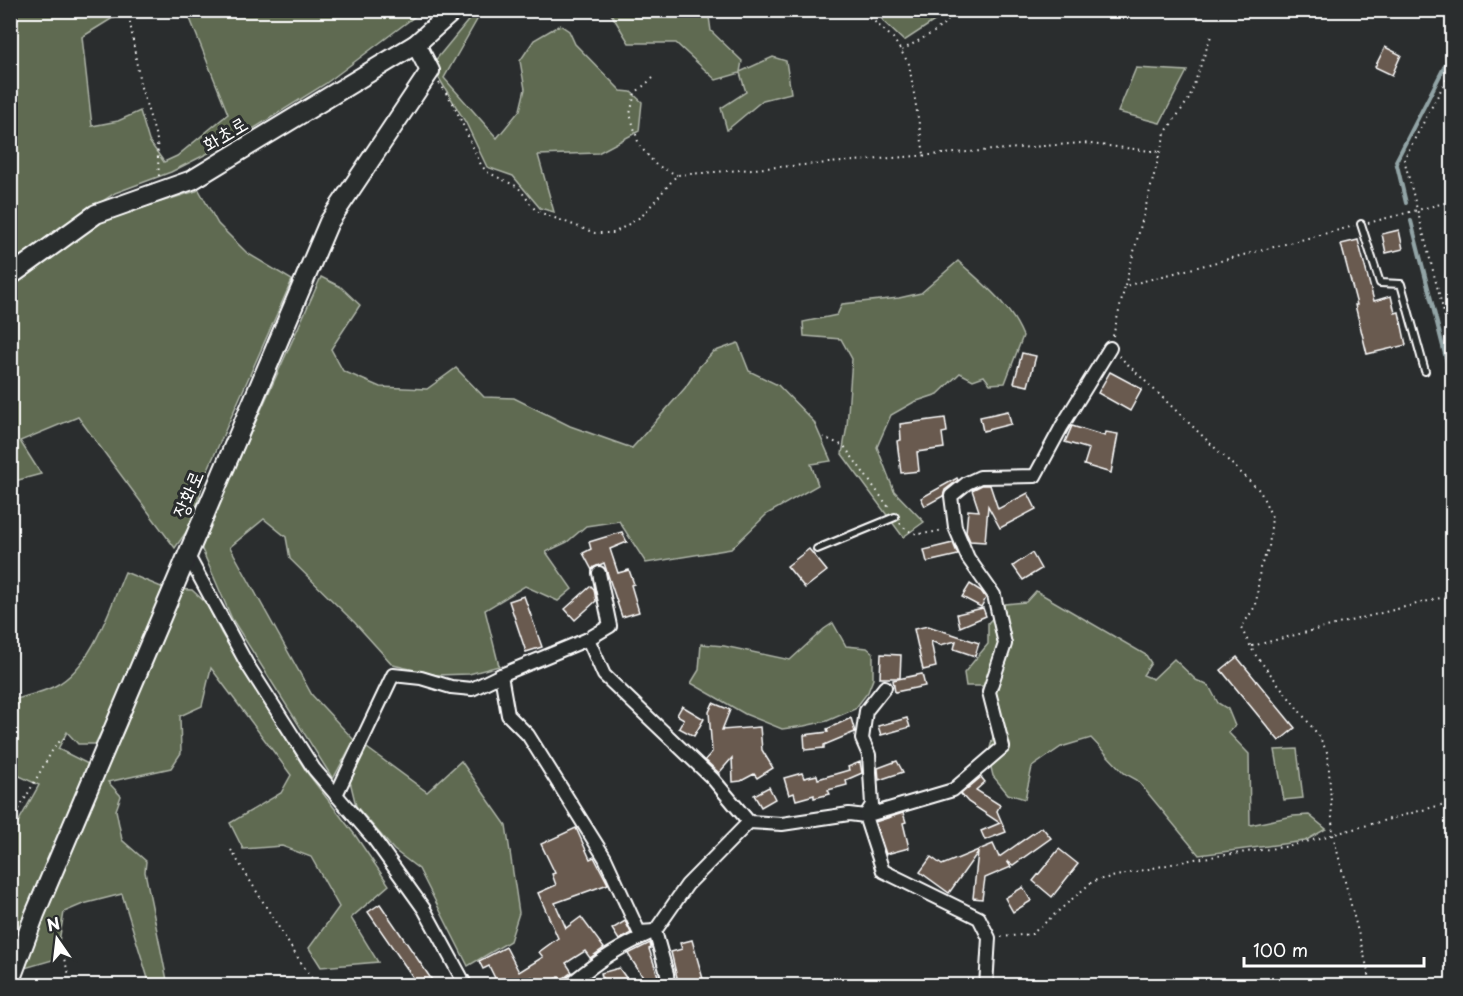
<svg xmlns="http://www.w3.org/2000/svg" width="1463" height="996" font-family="'Playpen Sans','Poor Story',sans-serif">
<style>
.green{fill:#5e6a51;stroke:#aeb4a8;stroke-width:1.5;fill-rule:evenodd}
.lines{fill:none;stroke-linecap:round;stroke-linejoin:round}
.stream{stroke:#92a4a6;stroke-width:4}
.building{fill:#695a50;stroke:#fff;stroke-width:1.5}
.lane-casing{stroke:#fff;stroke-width:10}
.street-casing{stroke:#fff;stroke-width:16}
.secondary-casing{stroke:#fff;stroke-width:22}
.path{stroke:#fff;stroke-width:2;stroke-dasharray:1.5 4.5;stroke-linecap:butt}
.lane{stroke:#2a2d2e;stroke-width:6}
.street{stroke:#2a2d2e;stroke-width:12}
.secondary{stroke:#2a2d2e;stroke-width:18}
.labels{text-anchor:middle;stroke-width:6;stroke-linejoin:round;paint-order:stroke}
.street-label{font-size:20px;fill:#fff;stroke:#2a2d2e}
</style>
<rect width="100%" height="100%" fill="#2a2d2e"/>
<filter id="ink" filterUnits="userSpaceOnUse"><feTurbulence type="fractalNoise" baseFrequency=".0167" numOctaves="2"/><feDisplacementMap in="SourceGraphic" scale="12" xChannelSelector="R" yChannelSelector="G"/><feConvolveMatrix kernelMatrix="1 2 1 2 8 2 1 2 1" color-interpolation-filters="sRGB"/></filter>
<g filter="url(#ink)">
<g class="green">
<path d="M11,11H117L116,16L82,37L92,126L118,121L140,111L149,141L164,162L177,156L228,114L187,11H422L325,84L240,137L171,172L115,193L11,262Z"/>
<path d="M476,11H482L444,78L497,138L520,110L525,89L520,61L534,40L560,25L569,31L575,44L621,91L631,92L642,102L639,131L598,153L538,155L554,212L540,208L513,176L487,167L466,123L437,75L434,62Z"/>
<path d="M606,11H700L709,17L711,31L742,61L740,72L773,57L786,61L791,93L763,100L727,130L721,108L746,92L740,73L716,80L676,43H629L610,12Z"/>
<path d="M876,11H942V16L904,41L885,23Z"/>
<path d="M1136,68L1187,71L1160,123L1118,112Z"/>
<path d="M199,190L218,224L247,253L292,280L205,476L191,525L175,548L78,417L20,441L41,474L11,482V283L103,220Z"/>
<path d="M958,261C982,283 1010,304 1023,336L1005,383L990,384L984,376L973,380L960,373L938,394L914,402L891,415L877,447L894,491L924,522L903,537L842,454L847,426L852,359L841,339L804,336L803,322L837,315L842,304L899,298L921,293Z"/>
<path d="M321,277L341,287L360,305L331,349L343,371L380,387L427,389L456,368L484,397L514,398L570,426L632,448L685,388L699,367L713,352L738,343L749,371L778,385L814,422L831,461L811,464L818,485L767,514L731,549L646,563L619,521L586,526L567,542L546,552L572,589L558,601L525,586L485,610L499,666L469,674L436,675L393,665L355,623L290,559L286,537L264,519L230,547L312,695L354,740L333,779L232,619L200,545Z"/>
<path d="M125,572L166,589L192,590L206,603L221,633L306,771L355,835L389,885L351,918L378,962L321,967L309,948L339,907L311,857L282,846L243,849L230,823L281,793L291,775L211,668L202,706L180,716L181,753L171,768L108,782L121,796L116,810L122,840L146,861L145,872L168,985H150L122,894L83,904L64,912L56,959L25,968L46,896L30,902L11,950V835L39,785L11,772V701C25,696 41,693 55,686C92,667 110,608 125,572ZM106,723L127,724L103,777L86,763L58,749L67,732L78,744H95Z"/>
<path d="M1036,591L1146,655L1151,663L1143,675L1153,679L1174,659L1196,680L1209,686L1218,703L1228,709L1235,726L1228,732L1249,754L1250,825L1293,816L1309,815L1326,829L1305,841L1199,855L1137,780L1124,773L1091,738L1061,747L1032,767L1025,799L1008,794L993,776L988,755L994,734L984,686H966L964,673L988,644V623L1005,604L1026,602Z"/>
<path d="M833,623L846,646L867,648L873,653V679L868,692L855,709L827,721L804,726L782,729L745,714L691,683L699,670L701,644L724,646L790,660L824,629Z"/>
<path d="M367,748L427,792L461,761L506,825L519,913L510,941L468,966L419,869L394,850L356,806L350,781Z"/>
<path d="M1297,749L1303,798L1284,800L1275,750Z"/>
</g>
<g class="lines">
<g class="stream">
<path d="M1406,203L1396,161L1452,52"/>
<path d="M1411,221L1452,382"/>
</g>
</g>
<g class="building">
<path d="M1385,47L1401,55L1392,75L1375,67Z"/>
<path d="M1399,230L1403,249L1386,253L1382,234Z"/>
<path d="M1358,240L1374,301L1391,296L1395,313L1399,312L1406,345L1367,354L1355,305H1357L1341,244Z"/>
<path d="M1022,353L1036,356L1028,386L1014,383Z"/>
<path d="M1110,372L1142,389L1130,411L1098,393Z"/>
<path d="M1008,411L1011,424L983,431L980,417Z"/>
<path d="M945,418L947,432L942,433L944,448L917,452L919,471L901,473L897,441L901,440L900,424Z"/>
<path d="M1072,426L1105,436L1106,432L1118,434L1111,473L1084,465L1089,449L1065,442Z"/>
<path d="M957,478L958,480L945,490L943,496L925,506L921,498Z"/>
<path d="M982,485H990L998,509L1028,493L1036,509L1000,528L988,506L985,542L970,541L966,532L968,510L979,511L972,490Z"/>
<path d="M622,532L627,542L610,549L618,573L629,570L634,584L631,585L639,612L622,617L604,563L594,567L592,570L583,553L591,549L589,542Z"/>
<path d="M953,543L958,555L927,562L924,550Z"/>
<path d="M809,549L827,571L805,588L787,566Z"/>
<path d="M1032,553L1041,569L1023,580L1013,566Z"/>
<path d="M970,584L981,591L986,598L981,607L962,597Z"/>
<path d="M591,586L594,589L596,601L575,620L565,609Z"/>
<path d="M524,596L542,647L526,652L509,601Z"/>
<path d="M983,608L986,616L960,627L957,614Z"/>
<path d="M928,626L979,643L975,656L954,649L956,641L940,645L931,641L936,667L923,670L914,629Z"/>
<path d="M881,654L901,655L900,678H880Z"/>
<path d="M1237,657L1295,728L1279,741L1221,670Z"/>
<path d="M922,674L925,686L895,692L893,680Z"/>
<path d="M713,703L730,710L722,730L760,727L762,750L773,768L757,778L754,774L741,781L733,782L732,758L719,773L705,760L712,752L709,712Z"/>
<path d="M682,706L704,719L694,736L679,728L684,719L677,715Z"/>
<path d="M851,718L855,732L824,745V748L805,750L804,735L828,732L827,729Z"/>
<path d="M907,718L910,727L881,735L878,726Z"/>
<path d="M897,761L903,772L879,780L878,768Z"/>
<path d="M860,762L862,773L846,780L847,785L828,790L830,794L814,798V795L796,800L794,793L789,795L784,778L802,773L804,778L817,775L818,779L849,770L848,767Z"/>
<path d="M981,777L985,782L976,790L1000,805L997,811L1006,832L985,840L981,831L1000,823L968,802L961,794Z"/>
<path d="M769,787L775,799L761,807L754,795Z"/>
<path d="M903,813L906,822L903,823L909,848L886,854L875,822Z"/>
<path d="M1042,827L1051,838L1013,865L1007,861L1011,867L985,878L982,899L973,898L978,852L949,893L920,872L931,857L942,865L993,844L999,857Z"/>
<path d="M576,828L590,859L594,857L608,884L555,903L566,928L581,917L604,948L590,958L585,951L566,963L572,972L561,980L559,977L545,986H538L532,977L516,986H499L489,966L483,969L479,961L506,947L519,972L543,957L539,952L558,938L538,893L556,885L552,874L555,873L541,844Z"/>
<path d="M1059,849L1078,864L1052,897L1033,881Z"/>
<path d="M1023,887L1031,901L1013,912L1005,898Z"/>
<path d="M380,904L436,986H419L368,912Z"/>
<path d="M625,921L631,933L619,940L612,929Z"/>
<path d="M692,940L705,986H679L671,952L682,949L680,943Z"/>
<path d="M650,943L651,948L649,949L659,979L646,982L628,954Z"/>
<path d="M619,968L632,986H604L601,973Z"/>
</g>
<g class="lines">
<g class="lane-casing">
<g id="lane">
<path d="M1361,224L1380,283L1401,284L1425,371"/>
<path d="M817,549L895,517"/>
</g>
</g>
<g class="street-casing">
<g id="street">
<path d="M187,554L247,664L314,769L374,839L424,909L466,986"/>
<path d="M588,639L604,675L713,779L749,822L782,824L849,814L865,816L883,871L979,918L989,938L986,986"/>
<path d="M885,687L866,711L862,739L869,755L872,805L865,816L953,790L1003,747L989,692L1005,644L994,595L968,558L955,527L951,496L967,483L980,477L1035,476L1062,426L1110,348"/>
<path d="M336,795L393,675L421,678L451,687L472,689L501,675"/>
<path d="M568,986C597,961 621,946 655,931L639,932L605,858L528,735L508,715L501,675L588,639L610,626L599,573"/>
<path d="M668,986L667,974L655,931L687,885L749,822"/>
</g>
</g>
<g class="secondary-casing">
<g id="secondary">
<path d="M10,276L96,214L192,180L416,44L454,10"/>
<path d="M10,981L35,914L329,222L430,71L416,44"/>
</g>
</g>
<g class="path">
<path d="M128,10L140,84L157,140L159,177"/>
<path d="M861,10L893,38L909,64L924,154"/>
<path d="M902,50L934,32L951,18L952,10"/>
<path d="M1452,69L1404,159L1452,344"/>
<path d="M653,78L635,93L630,114L639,145L656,165L677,175"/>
<path d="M439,83L453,103L481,165L487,172L518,187L536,211L595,233H614L642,216L677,175L1082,143L1160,152"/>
<path d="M1368,223L1452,201"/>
<path d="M10,227L14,254"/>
<path d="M1125,286L1165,133L1189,99L1212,33"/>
<path d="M1113,336L1125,286L1354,226"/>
<path d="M1119,356L1260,491L1272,517L1269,547L1260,568L1256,605L1241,628L1254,653L1319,736L1328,754L1333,835L1372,986"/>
<path d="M823,437L844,446L890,509"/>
<path d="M900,523C912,539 927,533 944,530"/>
<path d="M1252,646L1452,595"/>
<path d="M10,825L56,744L67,737"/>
<path d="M231,850L294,952L317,986"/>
<path d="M49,921L53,926L69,974"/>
<path d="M1001,937L1032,934L1093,881L1195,859L1291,846L1452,802"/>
</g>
<use href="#lane" class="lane"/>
<use href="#street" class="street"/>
<use href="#secondary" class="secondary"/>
</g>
</g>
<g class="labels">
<g class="street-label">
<text transform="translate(225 134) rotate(-31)" y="7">화초로</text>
<text transform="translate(188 494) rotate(-67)" y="7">장화로</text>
</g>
</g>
<rect width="1463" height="996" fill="none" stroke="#2a2d2e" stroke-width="36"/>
<rect x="18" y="18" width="1427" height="960" fill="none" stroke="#fff" stroke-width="2" filter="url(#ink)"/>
<g transform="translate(57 939) rotate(346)" stroke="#2a2d2e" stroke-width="4.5" paint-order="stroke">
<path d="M0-4.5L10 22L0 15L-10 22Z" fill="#ffffff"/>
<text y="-9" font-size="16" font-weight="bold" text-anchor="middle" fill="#ffffff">N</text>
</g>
<path d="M1244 957v9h180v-9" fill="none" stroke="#ffffff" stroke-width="3"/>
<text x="1253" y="957" font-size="18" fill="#ffffff" stroke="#2a2d2e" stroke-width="4.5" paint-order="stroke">100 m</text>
</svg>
